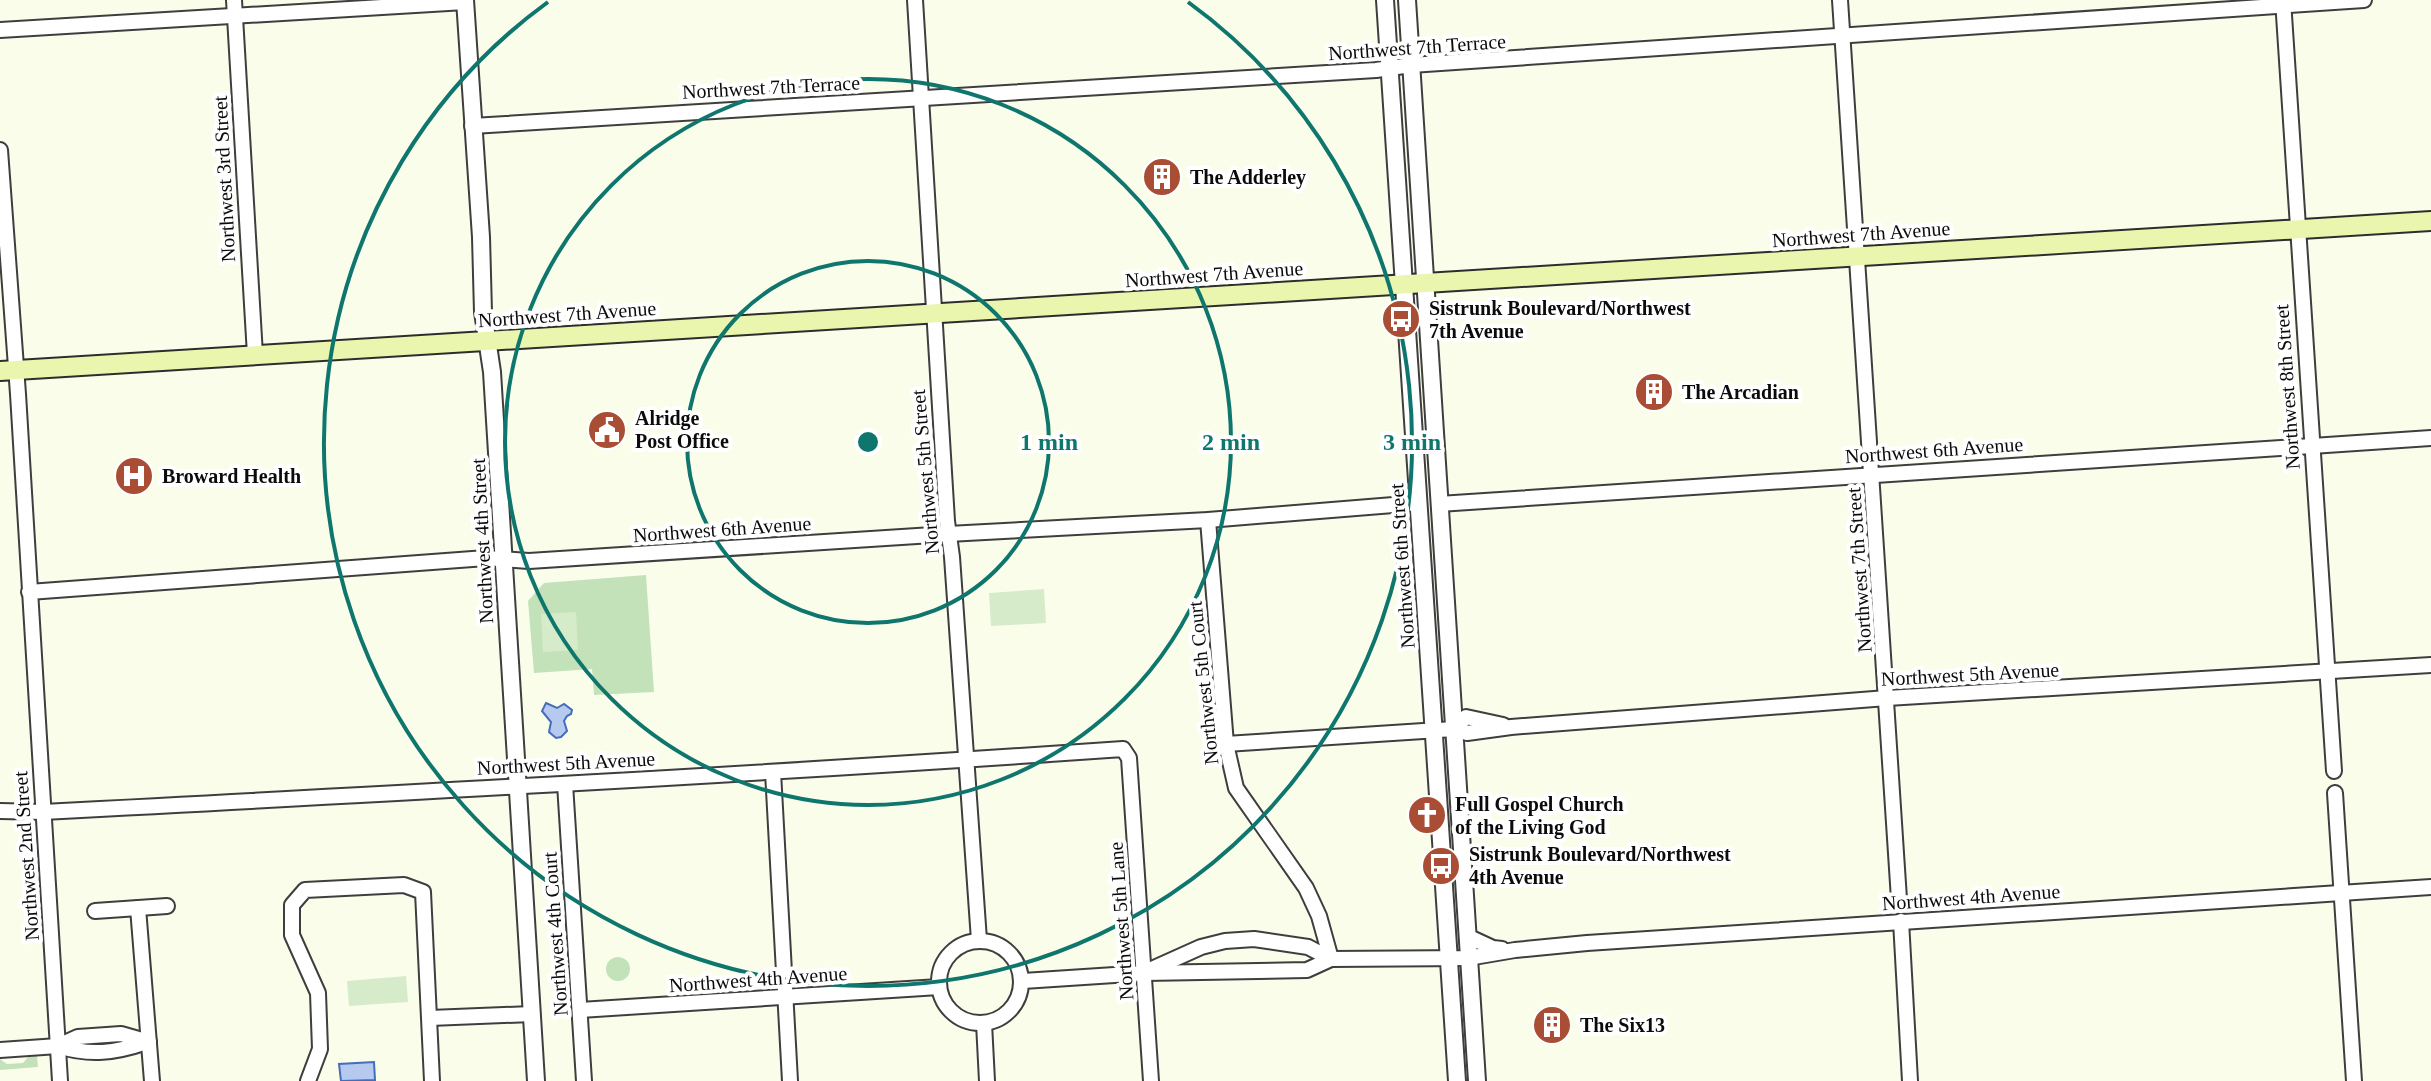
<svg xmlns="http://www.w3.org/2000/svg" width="2431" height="1081" font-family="'Times New Roman',serif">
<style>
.green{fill:#c3e2b9}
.pitch{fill:#d6ebca}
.water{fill:#b5caee;stroke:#456dbc;stroke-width:2}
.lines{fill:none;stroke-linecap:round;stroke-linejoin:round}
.minor-casing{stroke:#3e3e3e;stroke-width:18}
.tertiary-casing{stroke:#3e3e3e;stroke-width:20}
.secondary-casing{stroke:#2d2d2d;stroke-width:22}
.minor{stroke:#fff;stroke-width:14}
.tertiary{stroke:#fff;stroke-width:16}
.secondary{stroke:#eaf5ad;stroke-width:18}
.ring{fill:none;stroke:#0f766e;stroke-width:4}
.labels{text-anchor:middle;stroke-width:8;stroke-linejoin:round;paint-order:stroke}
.street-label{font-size:20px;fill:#0b0b0b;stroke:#fff}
.poi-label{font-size:20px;font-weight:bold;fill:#0b0b0b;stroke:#fff;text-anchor:start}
.centre{fill:#0f766e;stroke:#fff;stroke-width:4}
.ring-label{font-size:24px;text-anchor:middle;font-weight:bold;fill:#0f766e;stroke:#fff;stroke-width:8;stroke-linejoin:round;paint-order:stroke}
</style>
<rect width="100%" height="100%" fill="#fbfdeb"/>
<g class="green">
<path d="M646,575L654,692L594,695L592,669L534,673L528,601L544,583Z"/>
<circle cx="618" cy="969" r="12"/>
<path d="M37,1056L38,1067L0,1070V1059L7,1064L23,1063L28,1057Z"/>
</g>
<g class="pitch">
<path d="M1044,589L1046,623L991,626L989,593Z"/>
<path d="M576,612L578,650L543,652L541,614Z"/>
<path d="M406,976L408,1002L349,1006L347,981Z"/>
</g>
<g class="water">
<path d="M546,703L557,708L564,704L572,710L571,714L567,716L564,721L567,731L561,737L556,738L549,732L551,722L542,711Z"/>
<path d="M374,1062L375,1080L341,1081L339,1064Z"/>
</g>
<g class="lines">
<g class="minor-casing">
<g id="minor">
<path d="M234,0L255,355"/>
<path d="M915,0L947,521L952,557L979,940"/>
<path d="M1840,0L1899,899"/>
<path d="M2283,0L2334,771"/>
<path d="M0,30L465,2"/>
<path d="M472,126L1376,70L1411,65L2364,0"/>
<path d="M0,150L18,394L60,1081"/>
<path d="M1439,504L2431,438"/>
<path d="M1208,520L1226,744L1236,788L1306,888L1319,916L1331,959"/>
<path d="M29,592L486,558L529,561L948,534L1208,520L1418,503"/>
<path d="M1454,729L1466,717L1503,725"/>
<path d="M1226,744L1454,729L1467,733L1511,727L1887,698L2431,665"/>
<path d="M773,772L790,1081"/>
<path d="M565,784L584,1081"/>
<path d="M2335,793L2354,1081"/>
<path d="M0,811L43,812C403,793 763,774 1123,749L1129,758L1151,1081"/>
<path d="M138,908L152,1081"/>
<path d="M95,911L167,906"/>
<path d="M1901,921L1910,1081"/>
<path d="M1467,936L1493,948L1502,949"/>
<circle cx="980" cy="982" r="41"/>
<path d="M1152,969L1201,947L1225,941L1254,939L1308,947L1331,959"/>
<path d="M1023,981L1145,973L1307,970L1331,959L1468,958L1515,950L1587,943L2431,887"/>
<path d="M580,1010L939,987"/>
<path d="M430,1018L532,1014"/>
<path d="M984,1023L987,1081"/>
<path d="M58,1046C90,1056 115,1053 147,1042"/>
<path d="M0,1050L58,1046L78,1037L121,1034L149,1042"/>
<path d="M308,1081L320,1049L318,993L292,935V905L305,890L404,885L423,892L432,1081"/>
</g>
</g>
<g class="tertiary-casing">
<g id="tertiary">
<path d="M465,0L481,237L483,312L492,372L536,1081"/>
<path d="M1385,0L1457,1081"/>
<path d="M1407,0L1477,1081"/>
</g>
</g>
<g class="secondary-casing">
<path id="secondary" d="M0,371L2431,221"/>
</g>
<use href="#minor" class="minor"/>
<use href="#tertiary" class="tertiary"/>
<use href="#secondary" class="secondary"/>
</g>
<g class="ring">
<circle cx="868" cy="442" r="181"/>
<circle cx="868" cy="442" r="363"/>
<path d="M1188 2A544 544 0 1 1 548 2"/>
</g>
<defs>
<g id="building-disc" transform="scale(2)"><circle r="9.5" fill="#a94e34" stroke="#fff"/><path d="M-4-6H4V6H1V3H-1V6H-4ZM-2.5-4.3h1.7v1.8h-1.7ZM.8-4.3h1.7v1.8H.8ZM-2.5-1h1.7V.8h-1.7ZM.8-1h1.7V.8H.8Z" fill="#fff"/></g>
<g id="bus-disc" transform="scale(2)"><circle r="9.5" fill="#a94e34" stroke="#fff"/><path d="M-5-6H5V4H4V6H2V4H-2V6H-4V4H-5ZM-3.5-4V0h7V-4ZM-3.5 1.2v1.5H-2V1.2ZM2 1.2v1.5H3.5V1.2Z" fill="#fff"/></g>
<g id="civic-disc" transform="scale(2)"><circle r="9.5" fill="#a94e34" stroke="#fff"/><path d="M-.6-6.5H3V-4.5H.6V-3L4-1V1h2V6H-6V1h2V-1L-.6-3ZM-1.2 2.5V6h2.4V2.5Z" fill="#fff"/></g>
<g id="hospital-disc" transform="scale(2)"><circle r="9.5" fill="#a94e34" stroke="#fff"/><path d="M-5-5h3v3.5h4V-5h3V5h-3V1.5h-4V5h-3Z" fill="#fff"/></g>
<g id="church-disc" transform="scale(2)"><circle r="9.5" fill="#a94e34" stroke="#fff"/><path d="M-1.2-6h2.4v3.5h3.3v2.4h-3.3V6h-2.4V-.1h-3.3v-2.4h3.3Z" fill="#fff"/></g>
</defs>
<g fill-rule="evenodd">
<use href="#building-disc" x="1162" y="177"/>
<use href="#bus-disc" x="1401" y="319"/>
<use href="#building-disc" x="1654" y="392"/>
<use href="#civic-disc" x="607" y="430"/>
<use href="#hospital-disc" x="134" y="476"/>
<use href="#church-disc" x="1427" y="815"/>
<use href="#bus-disc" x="1441" y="866"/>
<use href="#building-disc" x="1552" y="1025"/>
</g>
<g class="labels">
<g class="street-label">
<text transform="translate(1417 47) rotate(-4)" y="7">Northwest 7th Terrace</text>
<text transform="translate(771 87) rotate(-3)" y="7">Northwest 7th Terrace</text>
<text transform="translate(224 179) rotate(-93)" y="7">Northwest 3rd Street</text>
<text transform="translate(1861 234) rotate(-4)" y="7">Northwest 7th Avenue</text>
<text transform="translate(1214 274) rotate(-4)" y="7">Northwest 7th Avenue</text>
<text transform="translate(567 314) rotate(-4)" y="7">Northwest 7th Avenue</text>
<text transform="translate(2287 387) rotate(-94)" y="7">Northwest 8th Street</text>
<text transform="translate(1934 450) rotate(-4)" y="7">Northwest 6th Avenue</text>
<text transform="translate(925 472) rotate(-95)" y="7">Northwest 5th Street</text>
<text transform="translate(722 529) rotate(-4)" y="7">Northwest 6th Avenue</text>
<text transform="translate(482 541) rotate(-93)" y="7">Northwest 4th Street</text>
<text transform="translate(1402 566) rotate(-94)" y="7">Northwest 6th Street</text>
<text transform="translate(1859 570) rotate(-94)" y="7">Northwest 7th Street</text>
<text transform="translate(1970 674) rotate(-3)" y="7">Northwest 5th Avenue</text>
<text transform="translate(1203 683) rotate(-96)" y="7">Northwest 5th Court</text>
<text transform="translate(566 763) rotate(-3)" y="7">Northwest 5th Avenue</text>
<text transform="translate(26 856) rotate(-94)" y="7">Northwest 2nd Street</text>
<text transform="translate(1971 897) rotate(-4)" y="7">Northwest 4th Avenue</text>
<text transform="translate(1121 921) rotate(-94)" y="7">Northwest 5th Lane</text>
<text transform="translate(555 934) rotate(-94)" y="7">Northwest 4th Court</text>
<text transform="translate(758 979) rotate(-4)" y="7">Northwest 4th Avenue</text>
</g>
<g class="poi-label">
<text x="1190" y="184">The Adderley</text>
<text x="1429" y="315">Sistrunk Boulevard/Northwest<tspan x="1429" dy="23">7th Avenue</tspan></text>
<text x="1682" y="399">The Arcadian</text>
<text x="635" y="425">Alridge<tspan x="635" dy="23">Post Office</tspan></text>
<text x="162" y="483">Broward Health</text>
<text x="1455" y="811">Full Gospel Church<tspan x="1455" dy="23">of the Living God</tspan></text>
<text x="1469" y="861">Sistrunk Boulevard/Northwest<tspan x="1469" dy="23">4th Avenue</tspan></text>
<text x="1580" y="1032">The Six13</text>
</g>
</g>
<circle cx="868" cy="442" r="12" class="centre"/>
<g class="ring-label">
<text x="1049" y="450">1 min</text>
<text x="1231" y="450">2 min</text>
<text x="1412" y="450">3 min</text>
</g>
</svg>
